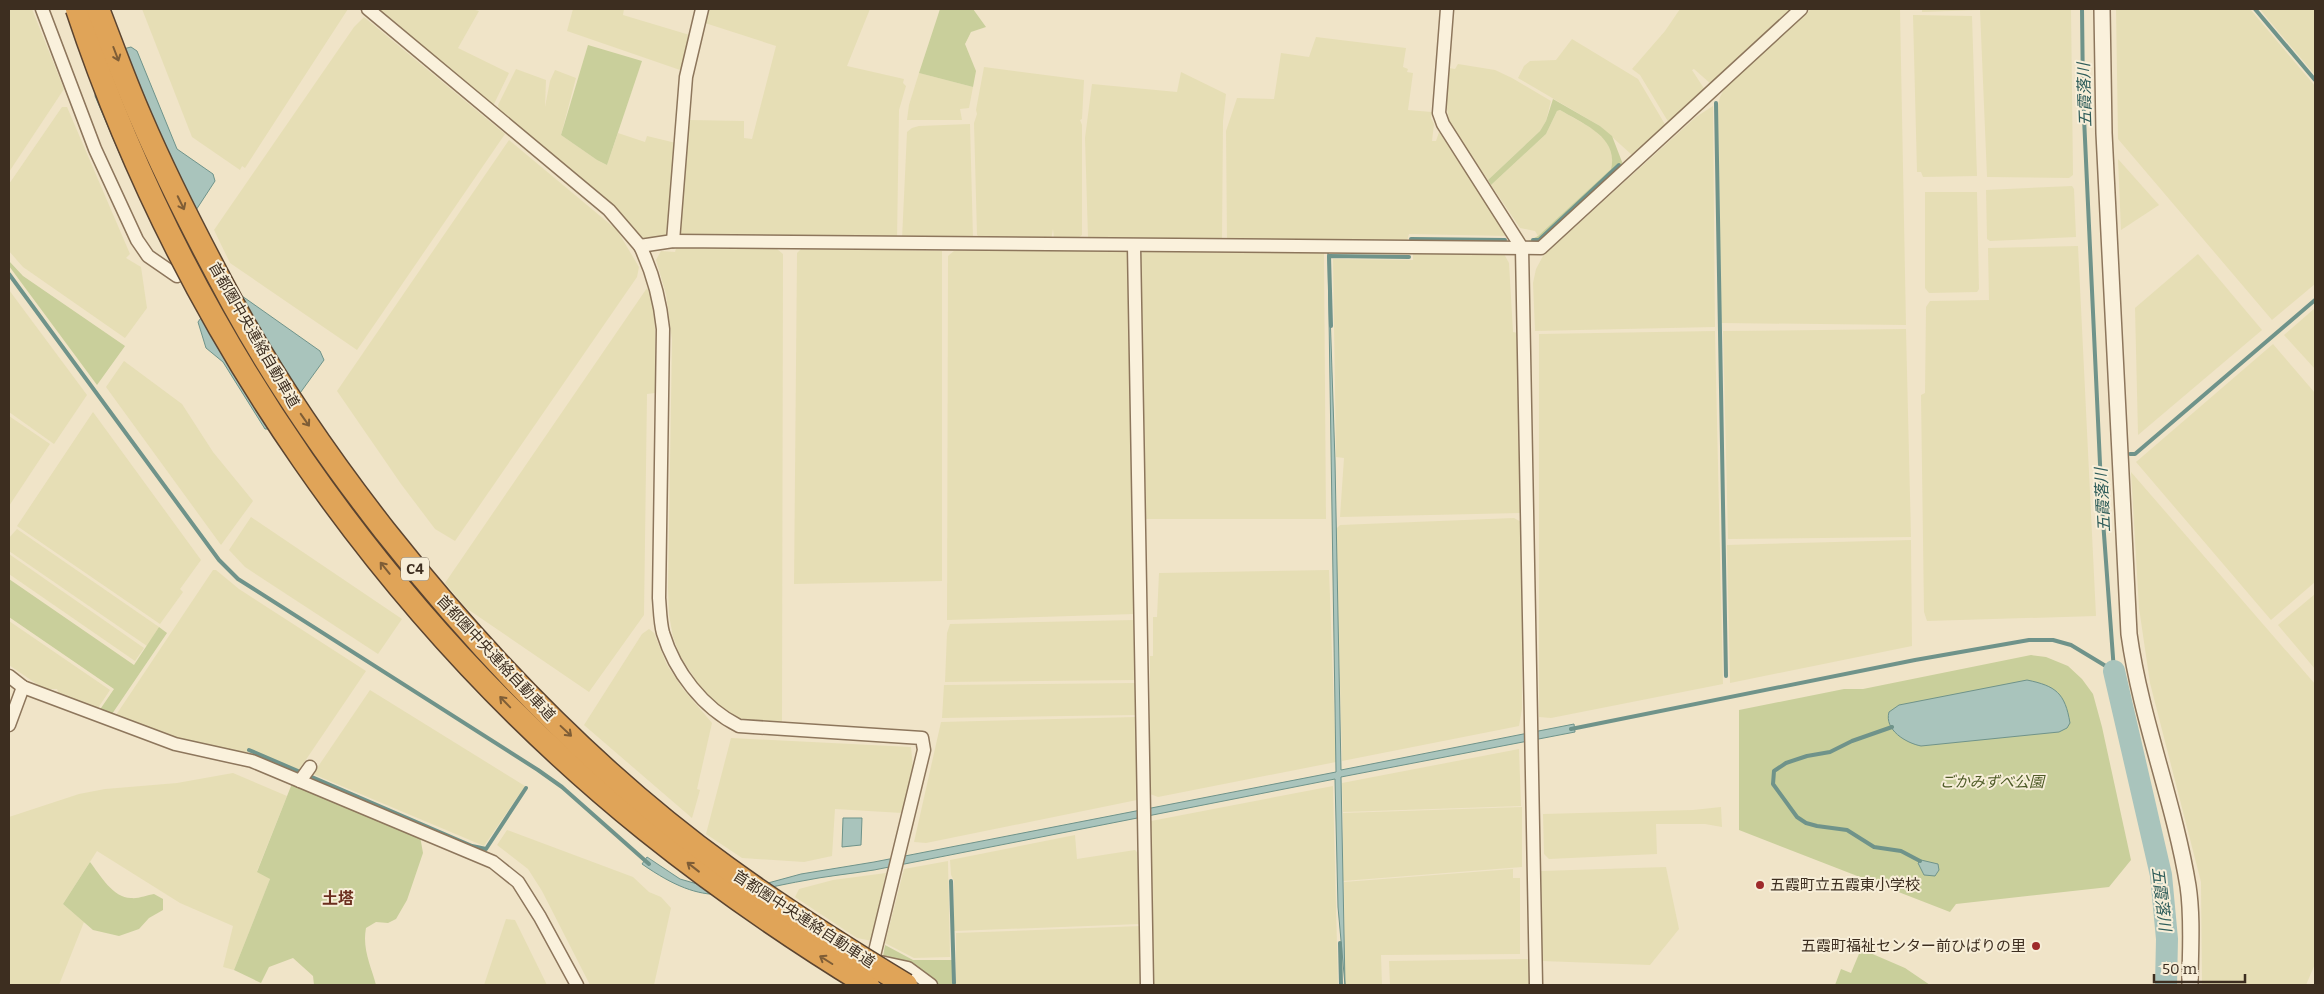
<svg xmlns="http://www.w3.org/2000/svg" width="2324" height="994" font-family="Bitter,'Noto Sans JP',serif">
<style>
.farmland{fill:#e6deb5}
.green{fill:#c9cf9b}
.water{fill:#a9c4bc;stroke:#6f938a}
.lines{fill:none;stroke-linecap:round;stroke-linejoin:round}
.stream{stroke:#6f938a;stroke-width:4}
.river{stroke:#a9c4bc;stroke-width:22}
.minor-casing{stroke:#8d765c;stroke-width:15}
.tertiary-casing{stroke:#8d765c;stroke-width:18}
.minor{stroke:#faf1dc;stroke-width:12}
.tertiary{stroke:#faf1dc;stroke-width:15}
.motorway-bridge-casing{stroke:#5b4430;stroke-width:25;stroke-linecap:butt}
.motorway-bridge{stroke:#e0a458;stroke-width:22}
.oneway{stroke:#7e5d36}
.poi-dot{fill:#9e2a2b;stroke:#f7eed8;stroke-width:2}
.labels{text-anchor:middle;stroke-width:4;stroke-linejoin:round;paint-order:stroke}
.shield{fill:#f7eed8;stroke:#756857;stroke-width:1}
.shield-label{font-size:14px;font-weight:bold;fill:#3d2e20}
.street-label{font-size:15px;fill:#3d2e20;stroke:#f7eed8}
.park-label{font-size:15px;font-style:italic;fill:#4d5a26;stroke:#f7eed8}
.poi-label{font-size:15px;fill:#3d2e20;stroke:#f7eed8;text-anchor:start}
.water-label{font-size:16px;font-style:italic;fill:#2f5d5a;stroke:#f7eed8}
.neighbourhood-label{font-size:16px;font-weight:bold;fill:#6b2e1e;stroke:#f7eed8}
</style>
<rect width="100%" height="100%" fill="#f0e4c8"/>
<g class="farmland">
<path d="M9,9H32L64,89L9,172Z"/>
<path d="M142,9H348L245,168L242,166L240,170L192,137Z"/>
<path d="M376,9H471L479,11L458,48L509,73L494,104L491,106Z"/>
<path d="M573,9H624L623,15L693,36L683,71L567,31Z"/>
<path d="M708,9H870L847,66L904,79L903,83L906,86L899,110L897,241L683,237L677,232L687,127L690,120L744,121V138L752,139L776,46L705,23Z"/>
<path d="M1680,9H1790L1711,84L1694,69L1692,70L1705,90L1669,123L1640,75L1632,69L1665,31Z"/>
<path d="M1811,9H1900L1906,325L1721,323L1718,105L1720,97L1725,87Z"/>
<path d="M1922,9H2071L2073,175L2069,178L1987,177L1980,10L1922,12Z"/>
<path d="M2116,9H2250L2315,86V284L2272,320L2118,139Z"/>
<path d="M2260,9H2315V75L2267,18Z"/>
<path d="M1913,15L1972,16L1977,176L1923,177L1921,172H1917Z"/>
<path d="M364,17L505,134L357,350L230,263L214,230L354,27Z"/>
<path d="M1316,37L1406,48L1403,67L1408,69L1407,72L1413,73L1408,110L1432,112L1431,118L1434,124L1432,141H1436L1439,132L1508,236L1409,234L1407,241L1227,240L1226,131L1237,98L1274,99L1281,53L1309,57Z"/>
<path d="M1572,39L1638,79L1666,126L1632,155L1600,126L1518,78L1524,66L1530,61L1556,60Z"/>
<path d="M1458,64L1495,70L1512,78L1551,101L1546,121L1540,131L1488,180L1450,124L1446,104L1449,68L1455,69Z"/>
<path d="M984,67L1084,80L1082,119L1080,120L1082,125V235L1078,238H1054L1053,229L1051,240H983L977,235L974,123L977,114L976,110Z"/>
<path d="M516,69L546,80L545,107L550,81L555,70L576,78L561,135L597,160L607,165L618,133L645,142L647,136L676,143L666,234L662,238H641L619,212L499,111L498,105Z"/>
<path d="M1181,72L1226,94L1223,121L1222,240L1088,238L1085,138L1092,84L1177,92Z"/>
<path d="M919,73L973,87L969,108L960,109L962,120H907L909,105Z"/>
<path d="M1713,106L1715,327L1535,331L1533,283L1536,269L1543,256L1696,117Z"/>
<path d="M62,107H67L130,254L126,258L141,267L147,308L125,338L23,267L9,251V184Z"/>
<path d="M1560,110L1593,129L1608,143L1612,150V164L1611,169L1538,236L1535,231L1520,228L1491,185L1546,134L1557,111Z"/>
<path d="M970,124L973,238L902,239L907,132L912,128L919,126Z"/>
<path d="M509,140L617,230L639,267L637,277L455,541L435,529L401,484L337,391Z"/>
<path d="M2118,159L2159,205L2121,230Z"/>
<path d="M2072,186L2074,189L2076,237L1990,241L1987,239L1986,190Z"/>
<path d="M1925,192H1977L1979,289L1977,292L1929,293L1925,288Z"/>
<path d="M2078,246L2096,616L1927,621L1924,612L1921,395L1925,393L1926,307L1930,301L1989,300L1988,248Z"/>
<path d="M676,248L777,249L783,254L782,723L734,718L713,703L693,680L694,677L680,656L673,637L669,615L668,588L672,340L666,294L656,260L661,251L675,252Z"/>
<path d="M801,249L942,251V581L794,584L797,253Z"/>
<path d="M954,251H1128L1134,614L947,620L948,256Z"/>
<path d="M1143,252L1324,253L1326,519H1146L1141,254Z"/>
<path d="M1413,253L1504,254L1509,263L1513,332L1518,333L1521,513L1340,517L1344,458L1336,457L1333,259L1413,260Z"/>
<path d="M2198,254L2262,330L2138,435L2135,308Z"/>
<path d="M647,288L652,298L655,328V393L647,394L644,615L589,692L466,608L445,583Z"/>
<path d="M9,290L87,395L54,444L9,412Z"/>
<path d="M2315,308V369L2284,335Z"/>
<path d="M1906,329L1911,537L1728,539L1723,331Z"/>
<path d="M1715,331L1723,684L1551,718L1539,717V334Z"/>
<path d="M2273,344L2315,393V582L2271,620L2136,462Z"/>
<path d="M124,361L182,404L213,452L253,501L221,545L106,387Z"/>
<path d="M93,412L201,560L180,589L183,592L160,624L17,526Z"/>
<path d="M9,416L50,444L9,506Z"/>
<path d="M2131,472L2315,684V964L2306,985H2202L2201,882L2150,683L2139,608Z"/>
<path d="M251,517L402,619L378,654L245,567L229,550Z"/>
<path d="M1514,518L1521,522L1523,655H1522V709L1519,726L1342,761L1336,529L1340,525Z"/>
<path d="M17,529L159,627L147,646L9,551V538Z"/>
<path d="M1911,540L1912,646L1730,683L1727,545Z"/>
<path d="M9,554L144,648L135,661L9,574Z"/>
<path d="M213,570H216L239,589L366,671L299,770H290L248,752L226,751L194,744L116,715Z"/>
<path d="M1329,570L1336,762L1158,797L1150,794V656H1153V617H1157L1159,573Z"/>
<path d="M2315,594V669L2278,625Z"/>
<path d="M1134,620L1136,680L945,682L947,633L950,624Z"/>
<path d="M9,621L110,690L96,711L60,696L57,689H44L9,665Z"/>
<path d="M649,629L654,633L667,665L683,689L712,723L697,789L700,790L692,818L584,725L642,634Z"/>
<path d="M1136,683V715L942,718L944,685Z"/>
<path d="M370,690L525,786L484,846L313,774Z"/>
<path d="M1136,717L1137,800L926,843L914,842L941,722Z"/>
<path d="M731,738L911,747L913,768L902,813L835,809L832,856L804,862L742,858L706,834Z"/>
<path d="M1519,749L1521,806L1343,812L1342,783Z"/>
<path d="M233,773L287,796L257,871L270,879L234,970L223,967L233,926L180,903L97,851L63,904L84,922L59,985H9V817L79,794L105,789L177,783Z"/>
<path d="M1333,786L1338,985H1154L1151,821Z"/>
<path d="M1522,807V867L1343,881V813Z"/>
<path d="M1721,807L1722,827L1705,824H1656L1657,854L1549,859L1544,854L1543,814L1693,810Z"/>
<path d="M507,830L633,877L649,892L661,897L671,908L654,985H590L542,891L528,869L497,845Z"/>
<path d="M1075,835L1077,859L1135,850L1140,855V924L954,931V881L951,875L950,860Z"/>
<path d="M948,861L950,957L914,958L885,943L904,869Z"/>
<path d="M1666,867L1679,929L1650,965L1542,961L1541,871Z"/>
<path d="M1513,869V878H1520V954L1381,955L1382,985H1345L1344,882Z"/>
<path d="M886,873L872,941L857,938L795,897L799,889L833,880Z"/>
<path d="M506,919L515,920L547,985H484Z"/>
<path d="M1141,926L1142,985H956V933Z"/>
<path d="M1529,959L1530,985H1390L1389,961Z"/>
</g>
<g class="green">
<path d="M940,9H973L986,27L971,32L965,44L976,71L973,87L919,73Z"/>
<path d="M588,45L642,61L607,165L597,160L561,135Z"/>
<path d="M1553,99L1600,126L1612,136L1624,167L1541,243L1531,244L1528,241L1538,236L1611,169C1619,137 1583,124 1560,110L1557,111L1546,134L1491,185L1488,180L1540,131L1546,121Z"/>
<path d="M9,261L23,276L125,346L97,385L9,266Z"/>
<path d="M9,579L134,665L159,627L167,633L112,714L99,711L114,689L9,617Z"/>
<path d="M2031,655L2046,657L2068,666L2082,679L2093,694L2102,727L2131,860L2109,887L1956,904L1950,912L1739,830V710L1844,689H1863Z"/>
<path d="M293,781L420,836L423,853L407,900L396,919L388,923L376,922L366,928C362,949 371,966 376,985H314L313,976L293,958L269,967L261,983L234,970L270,879L257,872Z"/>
<path d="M90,862C100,875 113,898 131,898C138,899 147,895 154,894L163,899V910L149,918L139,929L119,936L93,930L63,904Z"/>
<path d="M885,945L913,960H953V985H937L923,971L883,957Z"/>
<path d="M1861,949L1905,968L1930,985H1835L1841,969L1851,973Z"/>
</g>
<g class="water">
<path d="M131,47L137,51L177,149L213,174L215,181L183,230L175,232L133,165L124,164L95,96L96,88L119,50Z"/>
<path d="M1328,252L1335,461L1341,770L1574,724L1575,732L1341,777L1345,985L1338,907L1335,779L874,870C850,874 826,876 802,881C730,894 708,910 642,864L647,857L680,879L718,890L768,883L801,874L874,862L1336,772Z"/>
<path d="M225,284L320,351L324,360L274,429H265L223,362L206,348L198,322Z"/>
<path d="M2027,680C2056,686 2065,693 2070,723L2067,728L2059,732L1921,746C1906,743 1884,730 1889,712L1899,705Z"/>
<path d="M843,818H862L861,845L842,847Z"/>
<path d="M1921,860L1938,864L1939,870L1935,876L1924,875L1918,863Z"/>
</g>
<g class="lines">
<g class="stream">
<path d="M2082,9L2083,96L2102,507L2114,671"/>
<path d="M2255,9L2315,80"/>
<path d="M1716,103L1726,676"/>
<path d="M1411,239L1505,240"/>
<path d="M1533,240H1539L1619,165"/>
<path d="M9,274L219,560L238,579L538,770L562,787L649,864"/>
<path d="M1331,326L1329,256L1409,257"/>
<path d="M2130,454H2135L2315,300"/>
<path d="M1892,727L1852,741L1830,752L1807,756L1786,763L1774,771L1773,784L1797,817L1806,823L1817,826L1847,830L1874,847L1901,851L1920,861"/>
<path d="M1571,729L1915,660L2029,640H2053L2071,645L2114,671"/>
<path d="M249,750L472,846L486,849L526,788"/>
<path d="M951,881L954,983"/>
<path d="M1340,943L1341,985"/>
</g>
<path class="river" d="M2114,671L2161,875L2167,939L2166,985"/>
<g class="minor-casing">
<g id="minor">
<path d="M42,9L95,149L137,240L148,256L177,276"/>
<path d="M368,9L609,210L640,246L673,241L1541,248L1801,9"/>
<path d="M1447,9L1439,113L1443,124L1522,248L1536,985"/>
<path d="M673,241L686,77L702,9"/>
<path d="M640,246C653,273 660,299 663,329L659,598C660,609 660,622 663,633C675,672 703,708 739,726L922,738L924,750L871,968"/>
<path d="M1134,246L1147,985"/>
<path d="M9,676L23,687L175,744L252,761L493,862L518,882L540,917L577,985"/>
<path d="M9,725L23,687"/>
<path d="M300,781L310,767"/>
<path d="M880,962L908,968L931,985"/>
</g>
</g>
<g class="tertiary-casing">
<path id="tertiary" d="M2102,9L2104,133L2129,634C2141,720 2174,801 2188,886C2193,919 2190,953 2190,985"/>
</g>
<use href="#minor" class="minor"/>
<use href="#tertiary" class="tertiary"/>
<g class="motorway-bridge-casing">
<g id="motorway-bridge">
<path d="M77,9C183,328 384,619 646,830C717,887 791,938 868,985"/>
<path d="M98,9C112,45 125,82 141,118C168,181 200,243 233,304C277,384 329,459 385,531C484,656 597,774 727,868C785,910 845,948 906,985"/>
</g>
</g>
<use href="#motorway-bridge" class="motorway-bridge"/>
</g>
<defs><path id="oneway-shaft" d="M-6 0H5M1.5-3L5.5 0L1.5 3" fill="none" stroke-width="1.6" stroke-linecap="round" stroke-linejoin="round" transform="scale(1.25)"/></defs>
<g class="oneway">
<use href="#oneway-shaft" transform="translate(116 54) rotate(69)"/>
<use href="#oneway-shaft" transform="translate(181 203) rotate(64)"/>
<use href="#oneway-shaft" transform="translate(305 420) rotate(55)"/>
<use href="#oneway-shaft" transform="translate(385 568) rotate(-129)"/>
<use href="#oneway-shaft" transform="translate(505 702) rotate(-134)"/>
<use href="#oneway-shaft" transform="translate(566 731) rotate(43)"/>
<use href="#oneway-shaft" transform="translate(693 867) rotate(-142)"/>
<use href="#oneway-shaft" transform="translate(826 960) rotate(-148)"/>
</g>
<g class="poi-dot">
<circle cx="1760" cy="885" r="5"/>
<circle cx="2036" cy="946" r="5"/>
</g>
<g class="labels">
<rect class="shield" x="401" y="557.5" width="28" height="23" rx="4"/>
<g class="shield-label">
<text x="415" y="574">C4</text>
</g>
<g class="street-label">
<text transform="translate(254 335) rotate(60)" y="5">首都圏中央連絡自動車道</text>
<text transform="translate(496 658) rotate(47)" y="5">首都圏中央連絡自動車道</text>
<text transform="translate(804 919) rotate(33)" y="5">首都圏中央連絡自動車道</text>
</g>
<g class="park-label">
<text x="1992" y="787">ごかみずべ公園</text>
</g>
<g class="poi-label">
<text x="1770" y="890">五霞町立五霞東小学校</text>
<text x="2026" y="951" text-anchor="end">五霞町福祉センター前ひばりの里</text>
</g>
<g class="water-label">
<text transform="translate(2084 95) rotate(-92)" y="6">五霞落川</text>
<text transform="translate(2102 500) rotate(-93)" y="6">五霞落川</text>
<text transform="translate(2162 899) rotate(83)" y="6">五霞落川</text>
</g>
<g class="neighbourhood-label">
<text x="338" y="904">土塔</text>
</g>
</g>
<rect width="2324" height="994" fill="none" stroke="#3d2e20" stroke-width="20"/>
<path d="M2154 974v8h91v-8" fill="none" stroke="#3d2e20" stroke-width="2.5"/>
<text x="2162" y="974" font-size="15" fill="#3d2e20" stroke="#f7eed8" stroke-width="4" paint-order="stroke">50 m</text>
</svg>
